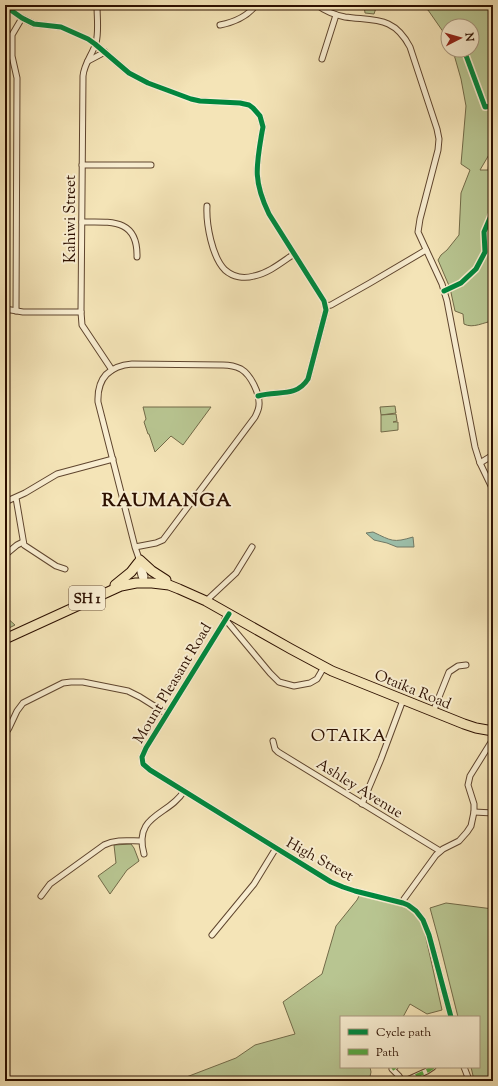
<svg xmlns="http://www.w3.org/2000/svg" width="498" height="1086" font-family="'Sorts Mill Goudy',serif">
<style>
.green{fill:#b8c591;stroke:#726a48;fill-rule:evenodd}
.water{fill:#9cbfaa;stroke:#707966}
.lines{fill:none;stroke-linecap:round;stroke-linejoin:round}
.street-casing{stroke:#5f452e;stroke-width:7}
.highway-casing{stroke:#2d1000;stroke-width:11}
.street{stroke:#f8edd0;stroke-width:5}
.highway{stroke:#f4e4b7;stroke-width:9}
.quiet{stroke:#54a840;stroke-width:4;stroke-dasharray:8 4;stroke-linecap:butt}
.cycleway-casing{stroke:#f8edd0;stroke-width:8}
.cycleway{stroke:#00873e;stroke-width:5}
.labels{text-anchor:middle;stroke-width:4;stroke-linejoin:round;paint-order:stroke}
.shield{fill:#f8edd0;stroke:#6a523e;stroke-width:1}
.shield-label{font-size:14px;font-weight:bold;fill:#2d1000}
.street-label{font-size:15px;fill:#2d1000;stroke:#f8edd0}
.quarter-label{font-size:17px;letter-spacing:1px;fill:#2d1000;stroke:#f8edd0}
.district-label{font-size:19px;font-weight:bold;letter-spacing:1px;fill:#2d1000;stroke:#f8edd0}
</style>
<rect width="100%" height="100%" fill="#f4e4b7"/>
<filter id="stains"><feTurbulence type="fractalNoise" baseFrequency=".005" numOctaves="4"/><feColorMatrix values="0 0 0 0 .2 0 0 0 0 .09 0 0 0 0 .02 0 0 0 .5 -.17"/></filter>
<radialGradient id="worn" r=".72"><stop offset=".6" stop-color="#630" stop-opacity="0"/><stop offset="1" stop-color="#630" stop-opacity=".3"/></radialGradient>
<g class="green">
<path d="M364,5H377L374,14L365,13Z"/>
<path d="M420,5H493V56L490,59L493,96V229L490,242V252L493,262V321C484,322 473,329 464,324L463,314L455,311L450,288L438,260L441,255L447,250L459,235L461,193L470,170L461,164L466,106L461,79L455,58L452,50H472V26H448V42L444,33L428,10ZM490,153L488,170H480Z"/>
<path d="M395,406L396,413L381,415L380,407Z"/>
<path d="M143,407H211L183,445L171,436L155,452L149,434H148L144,422L146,419Z"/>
<path d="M396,414L397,421L393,422H398V430L381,432V415Z"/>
<path d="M5,616L15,625L5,630Z"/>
<path d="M131,844L134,848L139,861L127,870L110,894L98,876L116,863L114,845Z"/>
<path d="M360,894L404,906L418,916L424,929L442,1010L427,1014L410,1004L403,1017H341V1067H370L371,1072L369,1081H176L236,1058L255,1045L295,1034L283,1002L322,974L336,926L357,900Z"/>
<path d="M446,903L493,909V1081L474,1080L471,1067H479V1017H458L439,941L430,908Z"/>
</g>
<path class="water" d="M373,532C392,541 393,543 413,537L414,547H397L387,543L374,540L366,533Z"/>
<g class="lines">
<g class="street-casing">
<g id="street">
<path d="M97,5C97,18 99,31 96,43C92,55 84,64 83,76L81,312L82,325L112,370"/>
<path d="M317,5C325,11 335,15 345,17C375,21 394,16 410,47L437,129L439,139L438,150L420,219L418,232L442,284L447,301L475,447L480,463L493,490"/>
<path d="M5,6L22,18L34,24L61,27L88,39L95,44L129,73L148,83L191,99L200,101L240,103L249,105L253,108L260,116L263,127L262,132C256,167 253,181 269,214L324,301L326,310L308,379C296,398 277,390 258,396"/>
<path d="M220,25C235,22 247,17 256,5"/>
<path d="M322,59L336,15"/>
<path d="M88,61L105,52"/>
<path d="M82,165H151"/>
<path d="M207,206C206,224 212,257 225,270C233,277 244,279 254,276C269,273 282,262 294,254"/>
<path d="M82,222C110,222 138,218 137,257"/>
<path d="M326,306L331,305L370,283L426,250"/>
<path d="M5,309L23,312H81"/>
<path d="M16,311L17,78L12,56V35L22,18"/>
<path d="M480,463L493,455"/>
<path d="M16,498L24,545L56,566L65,569"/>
<path d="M5,502L25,493L57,474L113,459"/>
<path d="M135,547L156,543L163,540L255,417C257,413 259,409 259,405C260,394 251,375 241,369C235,366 229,365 223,365L132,364C109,366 97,378 98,402L135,547L145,576L144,583"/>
<path d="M5,555L17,545L23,542"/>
<path d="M138,564L141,576L144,583"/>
<path d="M206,601L236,573L252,547"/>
<path d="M229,614L146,748L142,757L143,764L150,770L331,882L343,887L355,891L403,903L408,905L416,911L423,920L429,935L451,1017"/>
<path d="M225,619L270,673L279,682L294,686L310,683L317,679L324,667"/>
<path d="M433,712L449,672L458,666L466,665"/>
<path d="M5,734L9,728L17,711L23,703L63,683L71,682H83L128,691L140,697L167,714"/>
<path d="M273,741L275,749L278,752L440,851"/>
<path d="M362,804L381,759L403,700"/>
<path d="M474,812L493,813"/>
<path d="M144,854C133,814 169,816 184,791"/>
<path d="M41,896L50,884L104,845C116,839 129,841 141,841"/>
<path d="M403,903L404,899L436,855L443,849L459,841L467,832L471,826L474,812V804L468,785L470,776L493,739"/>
<path d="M212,935L254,884L276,848"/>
<path d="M395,1067L392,1069L399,1076L402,1081"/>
<path d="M464,1067L469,1080"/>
<path d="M405,1081L427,1071L433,1067"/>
</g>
</g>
<g class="highway-casing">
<g id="highway">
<path d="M140,560L152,571L166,580"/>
<path d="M115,585L131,572L138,563"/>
<path d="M5,639L121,586L136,583H152L169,585L179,589L206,601L291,649L332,671L464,724L476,728L493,731"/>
</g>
</g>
<use href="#street" class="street"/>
<use href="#highway" class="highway"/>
<g class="quiet">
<path d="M392,1069L395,1067"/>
<path d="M405,1081L427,1071L433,1067"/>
</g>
<g class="cycleway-casing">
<g id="cycleway">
<path d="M5,6L22,18L34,24L61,27L88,39L95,44L129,73L148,83L191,99L200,101L240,103L249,105L253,108L260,116L263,127L262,132C256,167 253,181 269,214L324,301L326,310L308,379C296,398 277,390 258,396"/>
<path d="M464,50L485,107L493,106"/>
<path d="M444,291L461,283L476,269L485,252L484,232L493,211"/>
<path d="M229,614L146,748L142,757L143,764L150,770L331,882L343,887L355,891L403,903L408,905L416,911L423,920L429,935L451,1017"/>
</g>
</g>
<use href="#cycleway" class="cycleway"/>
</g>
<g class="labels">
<rect class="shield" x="69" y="586" width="36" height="24" rx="3"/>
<g class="shield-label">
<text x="87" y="603">SH 1</text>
</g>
<g class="street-label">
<text transform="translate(70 219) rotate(-90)" y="5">Kahiwi Street</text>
<text transform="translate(172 683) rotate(-59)" y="5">Mount Pleasant Road</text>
<text transform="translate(413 689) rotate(22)" y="5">Otaika Road</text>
<text transform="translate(360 788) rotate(32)" y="5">Ashley Avenue</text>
<text transform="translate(320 859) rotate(29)" y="5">High Street</text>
</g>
<g class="quarter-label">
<text x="349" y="741">OTAIKA</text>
</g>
<g class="district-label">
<text x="167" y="506">RAUMANGA</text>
</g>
</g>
<rect width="498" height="1086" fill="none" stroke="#f4e4b7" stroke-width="20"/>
<rect x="6" y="6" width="486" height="1074" fill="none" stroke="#2d1000" stroke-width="2"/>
<rect x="10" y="10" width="478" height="1066" fill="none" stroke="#2d1000"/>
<rect x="340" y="1016" width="140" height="52" fill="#f8edd0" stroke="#a7957d"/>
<rect x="348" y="1029" width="20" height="6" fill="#00873e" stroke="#a7957d"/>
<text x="376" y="1036" font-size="12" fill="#2d1000">Cycle path</text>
<rect x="348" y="1049" width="20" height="6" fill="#54a840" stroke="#a7957d"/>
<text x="376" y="1056" font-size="12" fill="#2d1000">Path</text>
<g transform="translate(460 38) rotate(84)"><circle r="19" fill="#f8edd0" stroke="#a7957d"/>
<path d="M0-3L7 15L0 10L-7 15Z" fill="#8f2418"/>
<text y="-6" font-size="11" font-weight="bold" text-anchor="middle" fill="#2d1000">N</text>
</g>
<rect width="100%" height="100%" filter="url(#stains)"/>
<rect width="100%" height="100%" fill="url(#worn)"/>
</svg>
